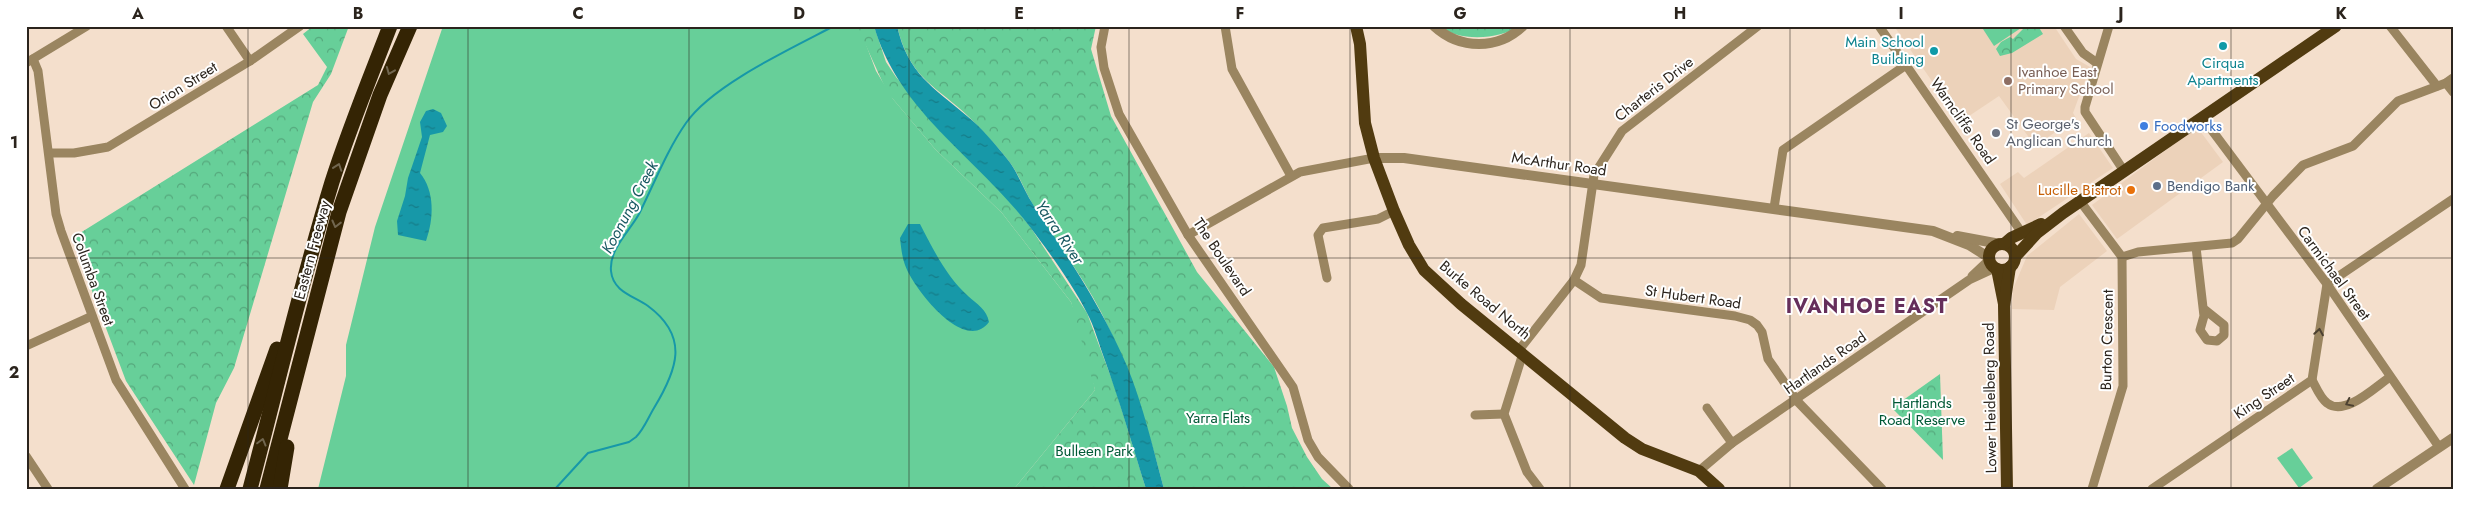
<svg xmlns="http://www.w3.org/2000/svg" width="2479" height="515" font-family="Jost,sans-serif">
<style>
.built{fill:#ecd2ba}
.grass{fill:#67cf99}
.park{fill:url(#park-crowns)}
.water{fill:url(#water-ripples)}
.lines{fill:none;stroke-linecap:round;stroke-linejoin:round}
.stream{stroke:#1798a8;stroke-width:2}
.minor{stroke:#9a8560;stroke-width:9}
.tertiary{stroke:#9a8560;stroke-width:10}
.primary{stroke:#513b10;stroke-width:12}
.motorway{stroke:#342404;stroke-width:15}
.oneway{stroke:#71664f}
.oneway2{stroke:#4c4131}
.grid{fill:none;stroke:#2b241d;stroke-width:1;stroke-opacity:0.55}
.culture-dot{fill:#0f9aa8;stroke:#fff;stroke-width:2}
.education-dot{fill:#8d6e63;stroke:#fff;stroke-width:2}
.shop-dot{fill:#3f7fe0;stroke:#fff;stroke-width:2}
.worship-dot{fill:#6b7280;stroke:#fff;stroke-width:2}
.service-dot{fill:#5c6f8a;stroke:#fff;stroke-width:2}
.food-dot{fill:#e8710a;stroke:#fff;stroke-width:2}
.labels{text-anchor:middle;stroke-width:4;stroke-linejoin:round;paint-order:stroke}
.culture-label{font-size:15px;fill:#0d838f;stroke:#fff;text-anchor:end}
.education-label{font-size:15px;fill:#785e54;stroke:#fff;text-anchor:start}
.street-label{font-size:15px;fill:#2b241d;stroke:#fff}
.worship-label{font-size:15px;fill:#5b616d;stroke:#fff;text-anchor:start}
.shop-label{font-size:15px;fill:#366cbe;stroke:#fff;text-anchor:start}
.service-label{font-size:15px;fill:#4e5e75;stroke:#fff;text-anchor:start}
.food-label{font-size:15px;fill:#c56008;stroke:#fff;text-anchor:end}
.park-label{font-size:15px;fill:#005936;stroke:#fff}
.water-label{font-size:16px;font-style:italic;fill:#185861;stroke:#fff}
.district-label{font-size:20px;font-weight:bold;letter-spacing:1px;fill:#652e5b;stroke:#fff}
.neatline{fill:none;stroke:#2b241d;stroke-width:2}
.grid-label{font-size:16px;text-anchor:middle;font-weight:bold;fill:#2b241d}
</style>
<defs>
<pattern id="park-crowns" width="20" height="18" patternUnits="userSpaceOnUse" patternTransform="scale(1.25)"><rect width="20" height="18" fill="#67cf99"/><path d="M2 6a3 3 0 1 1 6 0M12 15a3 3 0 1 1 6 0" fill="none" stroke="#55a87c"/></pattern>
<pattern id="water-ripples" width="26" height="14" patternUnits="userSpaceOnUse" patternTransform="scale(1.25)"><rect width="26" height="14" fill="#1798a8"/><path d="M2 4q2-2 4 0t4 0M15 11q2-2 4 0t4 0" fill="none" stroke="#157c88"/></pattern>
</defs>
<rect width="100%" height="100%" fill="#f4dfcc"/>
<g class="built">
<path d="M1894,26H2054L2076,59L2090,67L2073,113L2076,118L2035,146L1999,96L1960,122Z"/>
<path d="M2197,127L2223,162L2117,239L2092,205Z"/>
<path d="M2089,133L2113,168L2027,225L2000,184L2018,172L2024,178Z"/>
<path d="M2079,214L2107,251L2060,287L2054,310L2012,309L2013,289L2027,256Z"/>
</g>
<g class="grass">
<path d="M443,26H859L876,71L893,99L935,149L1002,213L1071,302L1086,342L1095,390L1014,489H318L346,376V345L375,227Z"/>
<path d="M1981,26H2024L1994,46Z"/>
<path d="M2292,448L2313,478L2299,488L2277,458Z"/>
</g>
<g class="park">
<path d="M313,26H349L331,74L313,102L234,368L216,403L194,485L126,381L72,238L318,85L327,67L303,34Z"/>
<path d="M857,26H874L886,62L896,77L943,134L1003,192L1031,228L1087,313L1115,388L1146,489H1014L1095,390L1071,302L1002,213L935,149L887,92Z"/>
<path d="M897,26H1096L1091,49L1111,116L1197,272L1274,367L1287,406L1292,428L1307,457L1322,479L1333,489H1164C1148,427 1130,368 1101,312C1081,273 1054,240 1032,203C1024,189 1019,174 1008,160C997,146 983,131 970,118C936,85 910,80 897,26Z"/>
<path d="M1441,26H1518C1501,40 1456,42 1441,26Z"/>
<path d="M2026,26H2038L2043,34L2012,53L2000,56L1996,49L2001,42L2010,37L2013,39Z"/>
<path d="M1940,374L1943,460L1892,408Z"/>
</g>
<g class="water">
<path d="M874,26H897C908,74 933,87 967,116C982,128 996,145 1008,160C1019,174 1024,191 1034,206C1068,257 1103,309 1127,366C1143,405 1153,448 1164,489H1146C1132,444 1119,399 1103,355C1098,341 1094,326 1087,313C1073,285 1049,252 1030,227C978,158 899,113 874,26Z"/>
<path d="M433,109L441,113L447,126L443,132L430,135L420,173C435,191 434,219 426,241L398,235L397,221L405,196L408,178L422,137L420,122L426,111Z"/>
<path d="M908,224H920C933,249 946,276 968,296C977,304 987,310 989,322C965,355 913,288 905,265C902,257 901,247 900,238Z"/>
</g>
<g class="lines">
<path class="stream" d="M555,489L588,453L629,442L636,437C644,429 648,418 654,408C677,370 690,337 648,306C634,296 613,292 611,271C609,249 629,232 639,214C654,184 667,150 686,123C712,85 792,48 834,26"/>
<g class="minor">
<path d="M226,26L250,61"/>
<path d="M1105,26L1101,47L1104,68L1119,114L1188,235L1293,387L1308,440L1318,457L1349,489"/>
<path d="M1225,26L1232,69L1291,176"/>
<path d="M1879,26L2022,233"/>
<path d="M2064,26L2083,53L2097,63"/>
<path d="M2109,26L2085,107V112L2124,171"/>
<path d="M2390,26L2437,86"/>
<path d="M33,59L38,71L56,214L61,231L116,380L185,489"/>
<path d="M26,63L87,26"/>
<path d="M2446,83L2453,92"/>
<path d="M2202,117L2327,284L2439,447"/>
<path d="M49,153H74L108,147L250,61L300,26"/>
<path d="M2080,201L2122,257L2123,386L2092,489"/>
<path d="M1774,208L1783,150L1906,65"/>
<path d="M1188,235L1300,172L1374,158"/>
<path d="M2196,247L2204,316L2200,330L2207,340L2217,341L2224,335V325L2204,309"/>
<path d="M2122,257L2138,252L2232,243L2238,239L2273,196L2303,165L2353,146L2398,101L2446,83L2453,78"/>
<path d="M1972,276L1989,260"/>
<path d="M1327,278L1318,235L1323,228L1378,219L1394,211"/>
<path d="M1574,280L1601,298L1735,316L1750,320L1757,325L1762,332L1768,359L1798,402L1882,489"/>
<path d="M26,346L92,316"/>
<path d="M1519,350L1574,280L1581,265L1594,175L1622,131L1758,26"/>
<path d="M1523,353L1504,414L1527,472L1540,489"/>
<path d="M2312,380C2316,387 2320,398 2327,403C2345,417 2375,387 2390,377"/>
<path d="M1707,408L1732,443"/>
<path d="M1475,415L1504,414"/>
<path d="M26,456L48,489"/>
<path d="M1699,471L1732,443L1969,280L1995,268"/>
<path d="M2152,489L2312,380L2327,284L2453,199"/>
</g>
<g class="tertiary">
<path d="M1434,26C1460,50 1498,50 1523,26"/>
<path d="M1374,158H1404L1933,231L1969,245L1988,257"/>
<path d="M1957,236L2000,244"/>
<path d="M2377,489L2453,438"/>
</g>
<g class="primary">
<path d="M1356,26L1360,44L1365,123L1374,158L1394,211L1409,245L1424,270L1461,304L1625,438L1642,449L1699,471L1719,489"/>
<circle cx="2002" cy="257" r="13"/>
<path d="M2004,244L2011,238L2041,224"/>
<path d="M2015,257L2037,233L2063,213L2336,26"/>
<path d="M1997,269L2004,304"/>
<path d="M2007,489L2004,306L2010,267"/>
</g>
<g class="motorway">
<path d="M227,489L277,349"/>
<path d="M250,489C277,387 301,283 332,182C349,129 370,78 390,26"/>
<path d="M267,489L339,212L380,95L410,26"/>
<path d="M280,489L287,447"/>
</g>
</g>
<defs><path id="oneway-chevron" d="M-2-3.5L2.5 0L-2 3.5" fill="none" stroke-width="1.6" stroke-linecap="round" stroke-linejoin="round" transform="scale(1.25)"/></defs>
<g class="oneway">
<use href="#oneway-chevron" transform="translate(390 71) rotate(112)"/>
<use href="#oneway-chevron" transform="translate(338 167) rotate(-71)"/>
<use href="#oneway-chevron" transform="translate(336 224) rotate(104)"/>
<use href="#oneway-chevron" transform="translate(262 442) rotate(-75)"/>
</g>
<g class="oneway2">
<use href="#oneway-chevron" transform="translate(2319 332) rotate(-81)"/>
<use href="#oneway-chevron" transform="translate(2349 403) rotate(154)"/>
</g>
<path class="grid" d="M248,26V489M468,26V489M689,26V489M909,26V489M1129,26V489M1350,26V489M1570,26V489M1790,26V489M2011,26V489M2231,26V489M26,258H2453"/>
<g class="culture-dot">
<circle cx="2223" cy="46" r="5"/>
<circle cx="1934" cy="51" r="5"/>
</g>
<circle class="education-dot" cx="2008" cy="81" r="5"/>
<circle class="shop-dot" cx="2144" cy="126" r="5"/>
<circle class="worship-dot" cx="1996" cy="133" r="5"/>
<circle class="service-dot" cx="2157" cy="186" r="5"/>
<circle class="food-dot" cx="2131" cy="190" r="5"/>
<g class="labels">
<g class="culture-label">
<text x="1924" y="47">Main School<tspan x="1924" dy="17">Building</tspan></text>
<text x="2223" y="68" text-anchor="middle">Cirqua<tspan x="2223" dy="17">Apartments</tspan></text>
</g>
<g class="education-label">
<text x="2018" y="77">Ivanhoe East<tspan x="2018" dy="17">Primary School</tspan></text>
</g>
<g class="street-label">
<text transform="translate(183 86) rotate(-32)" y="5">Orion Street</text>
<text transform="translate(1654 89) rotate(-38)" y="5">Charteris Drive</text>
<text transform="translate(1963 121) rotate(55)" y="5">Warncliffe Road</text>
<text transform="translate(1559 164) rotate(8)" y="5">McArthur Road</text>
<text transform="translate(312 250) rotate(-75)" y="5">Eastern Freeway</text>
<text transform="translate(1222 257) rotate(56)" y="5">The Boulevard</text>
<text transform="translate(2334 273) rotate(54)" y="5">Carmichael Street</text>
<text transform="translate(93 279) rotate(70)" y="5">Columba Street</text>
<text transform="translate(1693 297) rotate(8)" y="5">St Hubert Road</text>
<text transform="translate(1485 300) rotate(40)" y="5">Burke Road North</text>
<text transform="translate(2107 340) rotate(-89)" y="5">Burton Crescent</text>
<text transform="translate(1825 363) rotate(-35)" y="5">Hartlands Road</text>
<text transform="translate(2264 396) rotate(-34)" y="5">King Street</text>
<text transform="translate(1990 398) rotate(-91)" y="5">Lower Heidelberg Road</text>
</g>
<g class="worship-label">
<text x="2006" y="129">St George's<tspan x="2006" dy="17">Anglican Church</tspan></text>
</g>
<g class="shop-label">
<text x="2154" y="131">Foodworks</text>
</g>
<g class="service-label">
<text x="2167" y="191">Bendigo Bank</text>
</g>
<g class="food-label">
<text x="2121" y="195">Lucille Bistrot</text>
</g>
<g class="park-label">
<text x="1922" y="408">Hartlands<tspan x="1922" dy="17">Road Reserve</tspan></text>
<text x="1218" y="423">Yarra Flats</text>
<text x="1094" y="456">Bulleen Park</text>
</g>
<g class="water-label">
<text transform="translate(629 207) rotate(-62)" y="6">Koonung Creek</text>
<text transform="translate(1060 232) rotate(56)" y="6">Yarra River</text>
</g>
<g class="district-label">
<text x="1867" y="313">IVANHOE EAST</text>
</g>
</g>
<rect width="2479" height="515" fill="none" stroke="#ffffff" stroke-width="55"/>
<rect x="28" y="28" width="2424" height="460" class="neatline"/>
<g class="grid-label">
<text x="138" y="19">A</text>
<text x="358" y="19">B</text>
<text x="578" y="19">C</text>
<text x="799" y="19">D</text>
<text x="1019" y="19">E</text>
<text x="1240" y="19">F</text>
<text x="1460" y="19">G</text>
<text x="1680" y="19">H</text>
<text x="1901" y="19">I</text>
<text x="2121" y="19">J</text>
<text x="2341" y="19">K</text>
<text x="14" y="148">1</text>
<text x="14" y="378">2</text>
</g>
</svg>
